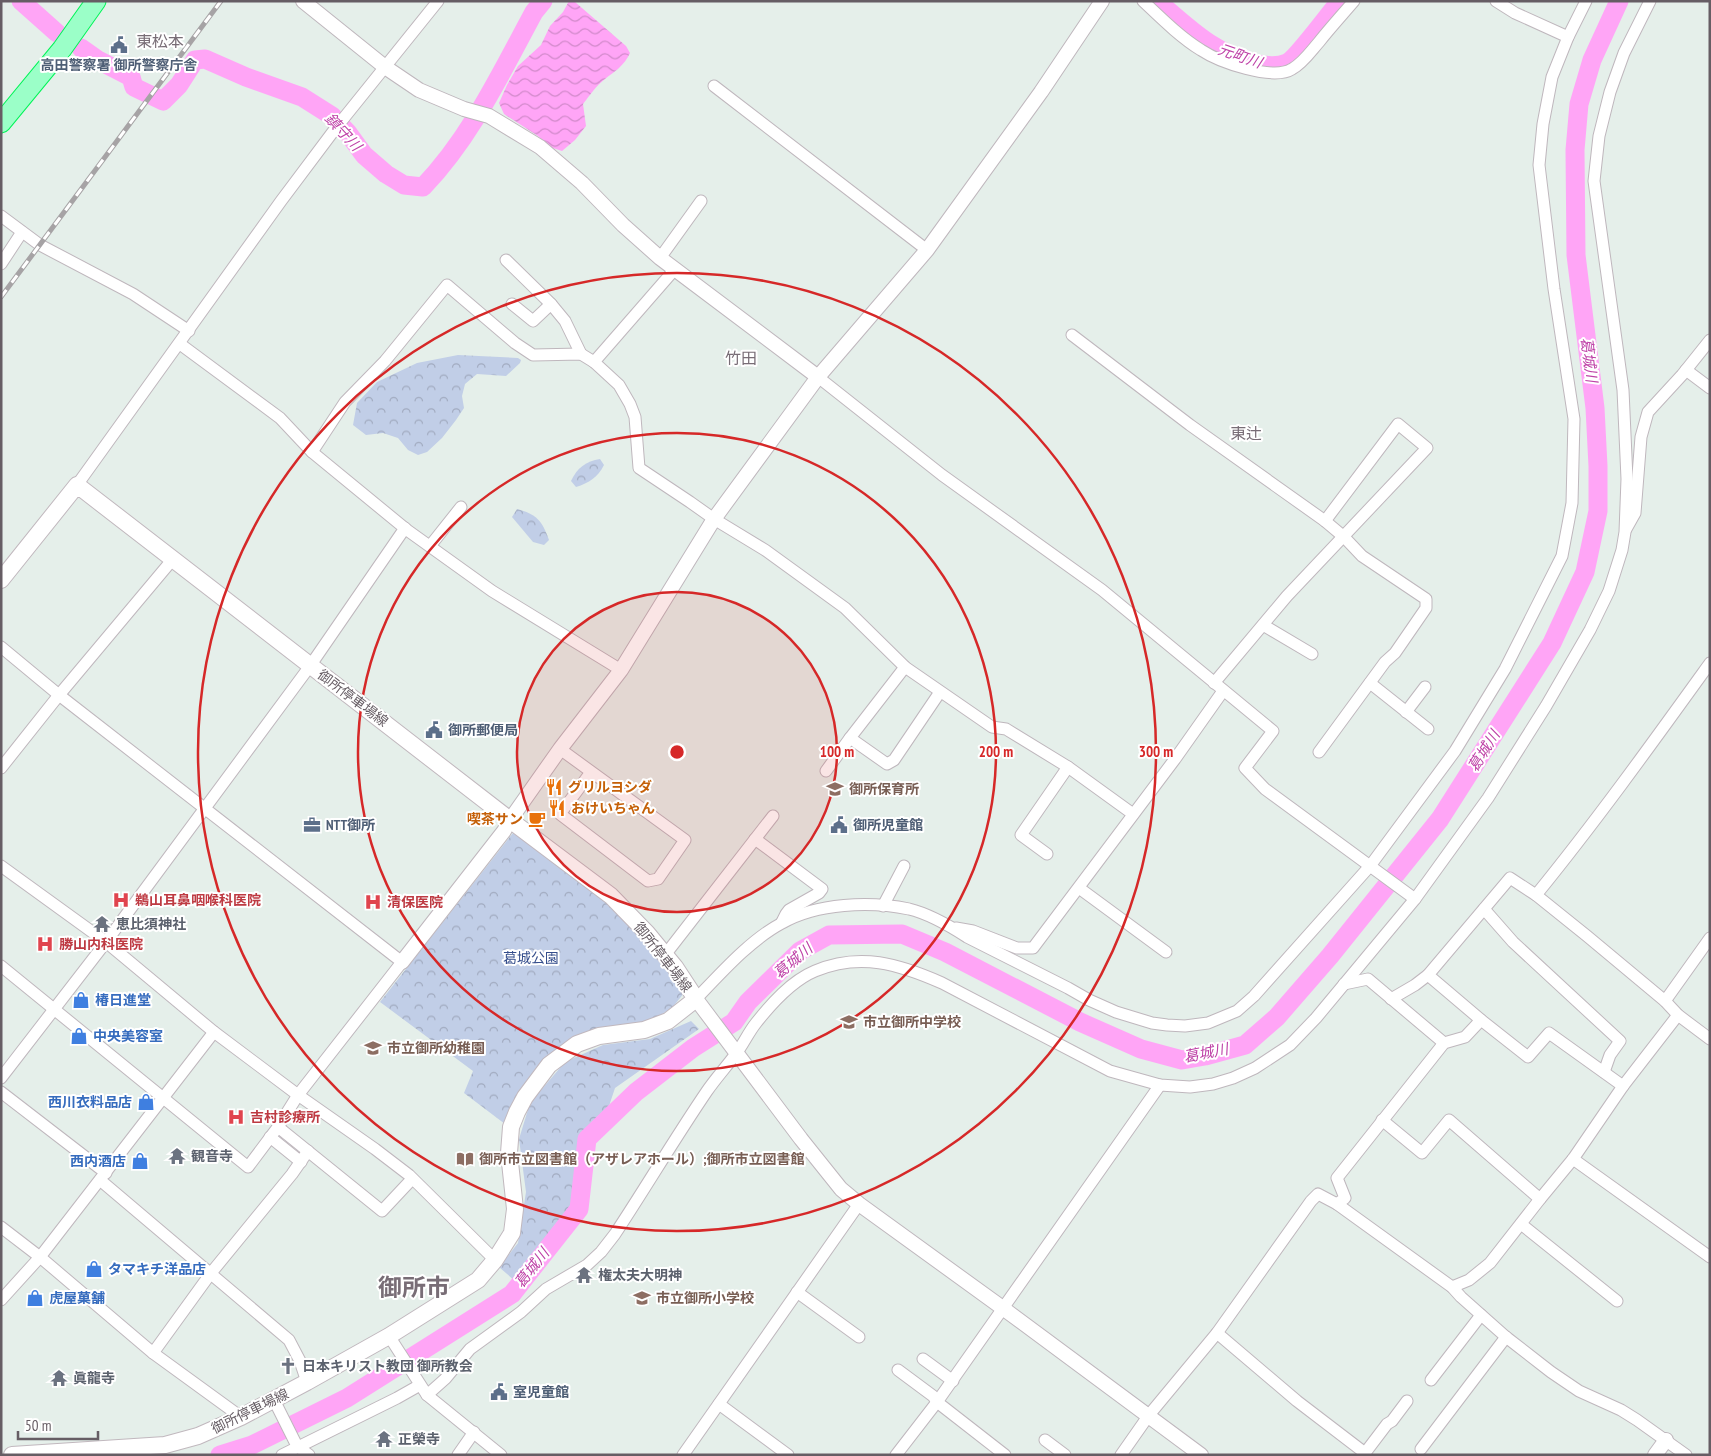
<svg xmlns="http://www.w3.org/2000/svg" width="1711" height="1456" font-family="'PT Sans Narrow','Noto Sans JP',sans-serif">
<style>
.forest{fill:url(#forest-crowns)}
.water{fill:url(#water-waves)}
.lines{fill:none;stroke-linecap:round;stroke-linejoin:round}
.river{stroke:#ffa5f6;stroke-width:19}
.minor-casing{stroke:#bfb7bd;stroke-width:13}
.tertiary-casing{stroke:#bfb7bd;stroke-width:16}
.secondary-casing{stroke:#c1b8be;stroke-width:18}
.trunk-casing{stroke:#00f457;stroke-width:21}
.minor{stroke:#fff;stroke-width:11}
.tertiary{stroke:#fff;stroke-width:14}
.secondary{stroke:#fff;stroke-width:16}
.trunk{stroke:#9bffc8;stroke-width:19}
.rail-casing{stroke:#a6a3a5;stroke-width:5}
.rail{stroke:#fff;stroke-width:3;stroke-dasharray:9;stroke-linecap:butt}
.ring{fill:none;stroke:#d62828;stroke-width:2.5}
.labels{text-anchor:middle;stroke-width:4;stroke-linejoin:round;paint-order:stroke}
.service-label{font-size:14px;font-weight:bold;fill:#4e5e75;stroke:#fff;text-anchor:start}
.street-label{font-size:14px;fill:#665d64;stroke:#fff}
.food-label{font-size:14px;font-weight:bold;fill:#c56008;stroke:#fff;text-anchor:start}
.education-label{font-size:14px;font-weight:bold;fill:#785e54;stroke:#fff;text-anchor:start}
.health-label{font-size:14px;font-weight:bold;fill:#be3a42;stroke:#fff;text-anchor:start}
.worship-label{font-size:14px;font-weight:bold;fill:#5b616d;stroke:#fff;text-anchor:start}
.park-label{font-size:14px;fill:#354e8c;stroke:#fff}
.shop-label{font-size:14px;font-weight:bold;fill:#366cbe;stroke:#fff;text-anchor:start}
.water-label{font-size:15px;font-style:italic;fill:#be41a7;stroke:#fff}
.quarter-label{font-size:16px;fill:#786d76;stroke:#fff}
.town-label{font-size:24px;font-weight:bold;fill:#786d76;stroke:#fff}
.centre{fill:#d62828;stroke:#fff;stroke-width:2.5}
.ring-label{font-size:15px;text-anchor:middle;font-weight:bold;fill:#d62828;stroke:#fff;stroke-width:4;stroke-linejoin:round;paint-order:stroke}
</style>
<defs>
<pattern id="forest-crowns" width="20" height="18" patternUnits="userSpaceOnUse" patternTransform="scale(1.25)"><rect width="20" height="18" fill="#c1cee7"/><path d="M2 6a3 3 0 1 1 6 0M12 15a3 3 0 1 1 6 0" fill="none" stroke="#a1aabf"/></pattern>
<pattern id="water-waves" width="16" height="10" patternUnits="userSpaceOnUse" patternTransform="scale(1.25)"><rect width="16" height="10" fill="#ffa5f6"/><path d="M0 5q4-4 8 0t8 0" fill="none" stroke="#d28acb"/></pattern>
</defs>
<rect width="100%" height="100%" fill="#e5efea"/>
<g class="forest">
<path d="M458,355L518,358L521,360L520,363L506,376L477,374L465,384L462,396L464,408L456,420L442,438L427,452L418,455L408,450L398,438L383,433L366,435L353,425L357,403L377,382L417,363Z"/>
<path d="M600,459L604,465C598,477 589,483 576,487L571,481C577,468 586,461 600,459Z"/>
<path d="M517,509C536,514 542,520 549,540L544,545L533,542L512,517Z"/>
<path d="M513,833L607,900L668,968L684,993L672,1008L652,1020L586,1033L505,1124L464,1093L473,1071L380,1002Z"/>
<path d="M691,1021L699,1029L615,1088L608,1109L580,1146L584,1175L560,1236L515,1281L499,1267L518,1243L526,1192L519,1139L530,1103L565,1062L603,1045L650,1039Z"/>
</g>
<path class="water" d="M569,1L575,2L626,46L630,53C624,66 615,71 605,79C596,86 590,95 583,104L586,126L575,140L562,151L550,147L538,136L504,114L499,103L507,85L518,66L541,45L550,26L563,12Z"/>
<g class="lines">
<g class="river">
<path d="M21,1L57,33"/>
<path d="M1157,1C1190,29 1214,54 1257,64C1267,66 1278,67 1287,63C1296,59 1331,12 1340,1"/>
<path d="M81,48L98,60L131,77L134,87L163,101L179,85L195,60L205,59L246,77L302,97L332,116L348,133L364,155L386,174L404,185L423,187C471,137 501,73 534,12L543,1"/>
<path d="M220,1455L252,1445L347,1398L512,1294L579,1209L587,1139L636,1092L693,1048L734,1022L748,1002L800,951L829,935L902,934L945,952L1080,1022L1141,1049L1182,1060L1205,1056L1245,1045L1277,1017L1330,956L1440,819L1552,643L1585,572L1598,511V466L1595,408L1576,255L1575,150L1579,104L1592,60L1619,1"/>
</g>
<g class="minor-casing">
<g id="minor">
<path d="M1143,1C1161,18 1180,37 1201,50C1219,62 1273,81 1292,69C1303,63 1311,51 1319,42C1330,28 1342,15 1354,1"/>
<path d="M1496,1L1515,13L1568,37"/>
<path d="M714,86L927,250"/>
<path d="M1,216L40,245L133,294L189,331"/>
<path d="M660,258L701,201"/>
<path d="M506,260L551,304L565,321L581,354"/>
<path d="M1,264L22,232"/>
<path d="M512,304L533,321L551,304"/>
<path d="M1072,335L1190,425L1325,521L1344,537L1362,556L1426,599V608L1395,653L1385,662L1319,752"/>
<path d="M180,344L280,418L312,452L407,530L492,591L621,670"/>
<path d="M594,362L675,269"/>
<path d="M1686,370L1710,388"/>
<path d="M818,377L942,475L1102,590L1273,731L1245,768L1265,789L1415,899"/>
<path d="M312,452L345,402L385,361L447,285L515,343L533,355L581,354L594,362L619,385L630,404L635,417L639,468L690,502L714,519L765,550L845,608L905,667L992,727L1006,729L1068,767L1133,814"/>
<path d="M77,485L281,201L335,129L438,1"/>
<path d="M1626,529L1635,513L1641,437L1648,412L1682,375L1710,340"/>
<path d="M430,546L461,507"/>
<path d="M1263,625L1312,654"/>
<path d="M1,647L59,695L402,962L298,1095L278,1127L248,1167L1,966"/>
<path d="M905,667L850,738L887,764L894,760L940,692"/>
<path d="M1214,683L1287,596L1427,448L1398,424L1325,521"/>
<path d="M1370,683L1428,729"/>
<path d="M1406,712L1425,687"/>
<path d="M560,749L685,840L658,879L648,881L560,814L591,772"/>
<path d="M1,768L59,695L173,559"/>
<path d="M826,771L850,738"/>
<path d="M755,839L822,889L819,893L789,910L786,914L782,922"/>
<path d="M1047,854L1021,835L1068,767"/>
<path d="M1,866L106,942L214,1032L298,1095L375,1149L409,1175L495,1260"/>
<path d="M1079,888L1166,952"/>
<path d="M1536,895C1597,820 1653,742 1710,663"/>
<path d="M883,906L904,866"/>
<path d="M1484,909L1513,942L1620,1041L1610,1055L1604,1072"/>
<path d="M956,928L973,931L1017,948H1033L1175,759L1223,691"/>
<path d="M665,955L773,816"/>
<path d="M1344,984L1368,979L1444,1043"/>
<path d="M696,999C721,973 750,940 782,923C817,903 870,901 909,909C930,914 950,926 967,937L1068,988L1089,1000L1116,1012L1152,1023L1167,1025L1185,1026L1208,1023L1237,1011L1254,996L1370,866L1455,751L1505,669L1562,556L1572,503L1574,419L1554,289L1539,165L1543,124L1552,77L1568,37L1586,1"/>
<path d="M1391,999L1415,985L1428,975"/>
<path d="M1665,1001L1710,938"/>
<path d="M1481,1020L1528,1057L1549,1033L1623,1086"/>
<path d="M1,1078L106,942L310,666L405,528"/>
<path d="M1,1092L106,1173"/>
<path d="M1382,1120L1422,1153L1449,1120L1540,1199L1573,1159L1623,1086L1678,1015"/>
<path d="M278,1127L382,1211L412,1179"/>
<path d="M270,1137L301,1162"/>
<path d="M1573,1159L1710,1257"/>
<path d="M100,1180L289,1340L300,1361L307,1382"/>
<path d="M1337,1204L1345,1198L1337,1178L1444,1043L1465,1037L1481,1020L1428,975L1510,878L1536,895L1587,936L1665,1001L1678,1015L1710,1039"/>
<path d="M1521,1224L1617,1301"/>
<path d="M1,1227L40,1257L153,1353L241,1417"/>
<path d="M1452,1287L1469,1280L1490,1263L1540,1199"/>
<path d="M797,1292L859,1337"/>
<path d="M1,1300L40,1257L214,1032"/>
<path d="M1217,1333L1297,1401L1365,1453L1387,1424L1392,1421L1407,1401"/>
<path d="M389,1336L427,1395L501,1455"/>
<path d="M153,1353L211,1273L292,1174L308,1151"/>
<path d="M923,1359L953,1381"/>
<path d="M898,1370L933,1396L937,1402L1005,1455"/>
<path d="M1431,1380L1481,1315"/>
<path d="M427,1395L445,1379L470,1349L521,1312L546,1289L587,1265L601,1252L615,1234C646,1187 675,1138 707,1091C716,1078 726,1067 735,1055C743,1045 748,1033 756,1023C771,1004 791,981 815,971C860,952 899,964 942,983L1110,1071L1160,1085L1190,1087L1213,1084L1233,1078L1255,1068L1290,1045L1316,1018L1415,899L1488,798L1546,706L1590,630L1609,591L1622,550L1625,532L1627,479L1623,390L1594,181L1599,136L1610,92L1624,53L1650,1"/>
<path d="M274,1400L297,1446L309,1455"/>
<path d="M719,1404L788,1455"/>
<path d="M1045,1440L1065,1455"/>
<path d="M1421,1449L1506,1337"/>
<path d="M282,1455L397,1398L420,1385"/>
<path d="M458,1455L474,1432"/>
<path d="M683,1455L859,1204"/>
<path d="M896,1455L937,1402L1160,1085"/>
<path d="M1121,1455L1149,1415L1217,1333L1311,1201L1318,1194L1337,1204L1452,1287L1461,1297L1506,1337L1551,1372L1579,1391L1621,1410L1637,1420L1686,1455"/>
</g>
</g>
<g class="tertiary-casing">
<g id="tertiary">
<path d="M303,1L385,67L419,90L464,109L489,116L540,147L582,183L623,225L660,258L818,377"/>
<path d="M402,962L504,831L510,820L560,749L621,670L714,519L818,377L927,250L1041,92L1102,1"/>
<path d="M696,999L801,1139L841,1189L859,1204L1004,1309L1201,1455"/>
<path d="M1655,1455L1666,1440"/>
</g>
</g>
<g class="secondary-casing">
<path id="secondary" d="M1,580L77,485L510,820L611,896L647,933L675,967L696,999L668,1021L644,1030L599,1036L577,1044L549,1065L525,1097L517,1112L511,1127L509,1153L515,1209L512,1233L495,1260L478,1280L389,1336L307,1382L241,1417L198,1436L165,1445L12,1455"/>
</g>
<g class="trunk-casing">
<path id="trunk" d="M1,123L62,49L96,1"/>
</g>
<use href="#minor" class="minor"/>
<use href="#tertiary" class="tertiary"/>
<use href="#secondary" class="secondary"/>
<use href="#trunk" class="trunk"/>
<g class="rail-casing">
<path id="rail" d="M1,297L221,1"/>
</g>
<use href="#rail" class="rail"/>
</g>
<circle cx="677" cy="752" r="160" fill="#d62828" fill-opacity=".12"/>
<g class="ring">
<circle cx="677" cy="752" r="160"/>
<circle cx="677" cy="752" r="319"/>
<circle cx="677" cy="752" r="479"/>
</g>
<defs>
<g id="civic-bare" transform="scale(1.35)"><path d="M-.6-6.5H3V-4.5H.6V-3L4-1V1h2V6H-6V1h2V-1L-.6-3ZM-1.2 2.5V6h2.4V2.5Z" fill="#5c6f8a" stroke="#fff" stroke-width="2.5" paint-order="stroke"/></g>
<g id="restaurant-bare" transform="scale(1.35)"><path d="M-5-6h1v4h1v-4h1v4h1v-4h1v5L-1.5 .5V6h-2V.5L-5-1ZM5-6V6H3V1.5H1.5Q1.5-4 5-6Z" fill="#e8710a" stroke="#fff" stroke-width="2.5" paint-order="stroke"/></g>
<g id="school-bare" transform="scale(1.35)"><path d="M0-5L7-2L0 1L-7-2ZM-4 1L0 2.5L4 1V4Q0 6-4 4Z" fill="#8d6e63" stroke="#fff" stroke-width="2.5" paint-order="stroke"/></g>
<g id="cafe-bare" transform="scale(1.35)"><path d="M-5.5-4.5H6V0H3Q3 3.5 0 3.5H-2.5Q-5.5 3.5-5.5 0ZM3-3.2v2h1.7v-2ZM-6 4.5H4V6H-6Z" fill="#e8710a" stroke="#fff" stroke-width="2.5" paint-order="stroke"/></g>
<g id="office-bare" transform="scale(1.35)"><path d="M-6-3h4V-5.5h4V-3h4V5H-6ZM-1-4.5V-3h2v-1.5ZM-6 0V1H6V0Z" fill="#5c6f8a" stroke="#fff" stroke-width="2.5" paint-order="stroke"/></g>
<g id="hospital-bare" transform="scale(1.35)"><path d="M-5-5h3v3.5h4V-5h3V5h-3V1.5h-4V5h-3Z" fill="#e0444e" stroke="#fff" stroke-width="2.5" paint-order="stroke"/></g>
<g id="temple-bare" transform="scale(1.35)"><path d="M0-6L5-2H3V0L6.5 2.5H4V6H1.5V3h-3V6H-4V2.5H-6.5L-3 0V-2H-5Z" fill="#6b7280" stroke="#fff" stroke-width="2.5" paint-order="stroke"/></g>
<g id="shop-bare" transform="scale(1.35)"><path d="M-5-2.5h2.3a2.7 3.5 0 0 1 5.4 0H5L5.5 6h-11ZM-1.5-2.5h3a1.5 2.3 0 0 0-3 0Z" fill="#3f7fe0" stroke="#fff" stroke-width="2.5" paint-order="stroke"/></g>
<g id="library-bare" transform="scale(1.35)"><path d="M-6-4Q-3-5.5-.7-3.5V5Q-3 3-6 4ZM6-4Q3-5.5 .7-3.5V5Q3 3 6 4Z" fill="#8d6e63" stroke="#fff" stroke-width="2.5" paint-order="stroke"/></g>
<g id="church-bare" transform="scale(1.35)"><path d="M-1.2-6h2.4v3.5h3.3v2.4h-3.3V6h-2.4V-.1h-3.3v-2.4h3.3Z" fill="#6b7280" stroke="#fff" stroke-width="2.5" paint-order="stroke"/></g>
</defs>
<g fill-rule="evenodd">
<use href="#civic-bare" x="119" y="45"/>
<use href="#civic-bare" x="434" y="730"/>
<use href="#restaurant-bare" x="554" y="787"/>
<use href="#school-bare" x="835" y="789"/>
<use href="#restaurant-bare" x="557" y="808"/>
<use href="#cafe-bare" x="537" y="819"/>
<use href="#office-bare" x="312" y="825"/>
<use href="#civic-bare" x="839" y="825"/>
<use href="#hospital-bare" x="121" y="900"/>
<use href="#hospital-bare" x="373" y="902"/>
<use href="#temple-bare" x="102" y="924"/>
<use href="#hospital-bare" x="45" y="944"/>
<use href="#shop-bare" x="81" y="1000"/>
<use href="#school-bare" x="849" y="1022"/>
<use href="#shop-bare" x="79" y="1036"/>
<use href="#school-bare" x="373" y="1048"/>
<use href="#shop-bare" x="146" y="1102"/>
<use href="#hospital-bare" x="236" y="1117"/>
<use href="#temple-bare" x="177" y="1156"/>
<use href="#library-bare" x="465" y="1159"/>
<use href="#shop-bare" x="140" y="1161"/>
<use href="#shop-bare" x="94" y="1269"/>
<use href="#temple-bare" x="584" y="1275"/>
<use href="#shop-bare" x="35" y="1298"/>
<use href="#school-bare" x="642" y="1298"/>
<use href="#church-bare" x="288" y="1366"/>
<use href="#temple-bare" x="59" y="1378"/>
<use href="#civic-bare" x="499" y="1392"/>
<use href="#temple-bare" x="384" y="1439"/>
</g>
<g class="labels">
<g class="service-label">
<text x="119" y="70" text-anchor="middle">高田警察署 御所警察庁舎</text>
<text x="448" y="735">御所郵便局</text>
<text x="326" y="830">NTT御所</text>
<text x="853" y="830">御所児童館</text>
<text x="513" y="1397">室児童館</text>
</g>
<g class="street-label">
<text transform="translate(353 698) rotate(37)" y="5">御所停車場線</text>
<text transform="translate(663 957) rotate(52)" y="5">御所停車場線</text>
<text transform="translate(250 1411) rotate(-26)" y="5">御所停車場線</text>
</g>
<g class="food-label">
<text x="568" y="792">グリルヨシダ</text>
<text x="571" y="813">おけいちゃん</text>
<text x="523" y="824" text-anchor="end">喫茶サン</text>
</g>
<g class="education-label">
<text x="849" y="794">御所保育所</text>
<text x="863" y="1027">市立御所中学校</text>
<text x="387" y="1053">市立御所幼稚園</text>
<text x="479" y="1164">御所市立図書館（アザレアホール）;御所市立図書館</text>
<text x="656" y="1303">市立御所小学校</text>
</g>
<g class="health-label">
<text x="135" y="905">鵜山耳鼻咽喉科医院</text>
<text x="387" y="907">清保医院</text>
<text x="59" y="949">勝山内科医院</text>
<text x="250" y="1122">吉村診療所</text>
</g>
<g class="worship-label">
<text x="116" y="929">恵比須神社</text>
<text x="191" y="1161">観音寺</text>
<text x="598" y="1280">権太夫大明神</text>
<text x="302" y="1371">日本キリスト教団 御所教会</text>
<text x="73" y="1383">眞龍寺</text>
<text x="398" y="1444">正榮寺</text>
</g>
<g class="park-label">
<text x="531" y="963">葛城公園</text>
</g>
<g class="shop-label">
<text x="95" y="1005">椿日進堂</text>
<text x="93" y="1041">中央美容室</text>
<text x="132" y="1107" text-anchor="end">西川衣料品店</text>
<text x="126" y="1166" text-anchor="end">西内酒店</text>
<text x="108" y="1274">タマキチ洋品店</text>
<text x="49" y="1303">虎屋菓舗</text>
</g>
<g class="water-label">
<text transform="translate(1240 56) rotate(19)" y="5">元町川</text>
<text transform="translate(343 132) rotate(47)" y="5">鎮守川</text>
<text transform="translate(1589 360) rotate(83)" y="5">葛城川</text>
<text transform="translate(1484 751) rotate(-58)" y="5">葛城川</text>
<text transform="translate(793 961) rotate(-40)" y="5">葛城川</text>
<text transform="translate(1206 1053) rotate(-11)" y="5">葛城川</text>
<text transform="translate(532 1268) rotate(-52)" y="5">葛城川</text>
</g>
<g class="quarter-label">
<text x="160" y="47">東松本</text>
<text x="741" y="364">竹田</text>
<text x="1246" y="439">東辻</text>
</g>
<g class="town-label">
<text x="414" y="1296">御所市</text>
</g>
</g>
<circle cx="677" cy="752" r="8" class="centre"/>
<g class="ring-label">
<text x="837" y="757">100 m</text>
<text x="996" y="757">200 m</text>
<text x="1156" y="757">300 m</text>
</g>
<rect width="1711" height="1456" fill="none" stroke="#665d64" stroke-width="5"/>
<path d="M18 1431v8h80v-8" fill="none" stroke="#665d64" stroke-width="2.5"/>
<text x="25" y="1431" font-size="15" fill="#665d64" stroke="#ffffff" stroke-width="4" paint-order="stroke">50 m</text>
</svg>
